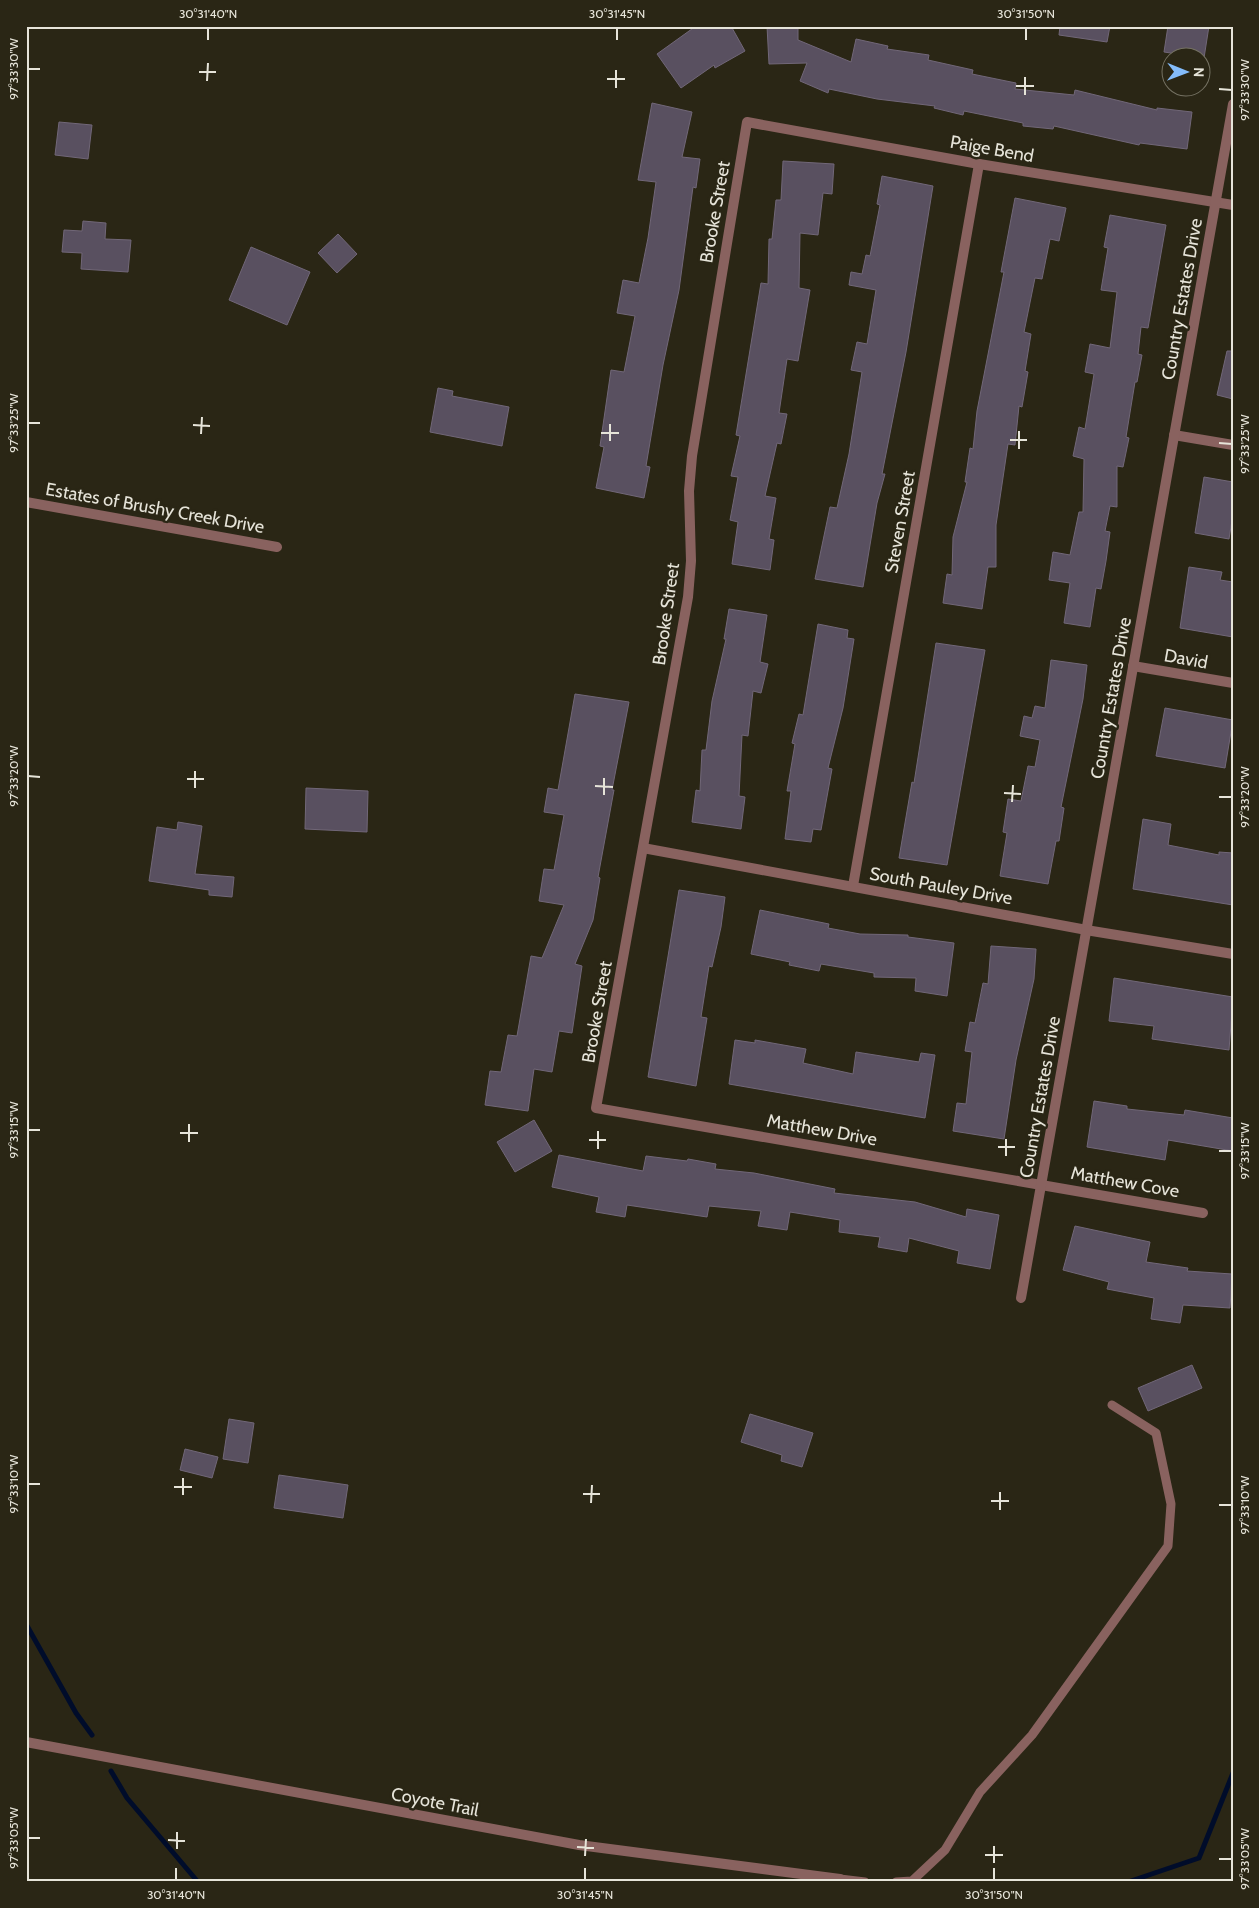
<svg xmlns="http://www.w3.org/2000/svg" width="1259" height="1908" font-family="Cabin,sans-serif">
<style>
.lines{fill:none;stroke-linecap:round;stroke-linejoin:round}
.stream{stroke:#000c2a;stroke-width:5}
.building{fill:#595060;stroke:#716778}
.service{stroke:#89625f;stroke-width:9}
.minor{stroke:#89625f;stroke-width:10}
.ticks{fill:none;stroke:#e6e4d9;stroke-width:2}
.labels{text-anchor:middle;stroke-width:5;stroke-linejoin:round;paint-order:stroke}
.street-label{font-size:18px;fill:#e6e4d9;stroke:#2a2615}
.neatline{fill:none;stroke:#e6e4d9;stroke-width:2}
.ticks-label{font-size:12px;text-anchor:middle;fill:#e6e4d9}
</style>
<rect width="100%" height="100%" fill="#2a2615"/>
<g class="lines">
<g class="stream">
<path d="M26,1624L76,1713L92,1735"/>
<path d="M111,1771L127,1798L198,1882"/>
<path d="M1128,1882L1199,1858L1233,1773"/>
</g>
</g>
<g class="building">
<path d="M696,26H731L745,51L715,68L714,65L681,88L657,54Z"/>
<path d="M767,26H798V40L851,62L856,39L888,46L887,49L929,55L928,60L973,70L972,74L1016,83L1015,89L1074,95L1075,90L1157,110V108L1192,112L1187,149L1140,143L1139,145L1054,126L1053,129L1023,126V123L964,111L963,115L934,108L935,106L877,99L829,89L828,93L800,81L807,63L769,64Z"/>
<path d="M1060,26H1110L1107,42L1059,35Z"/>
<path d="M1168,26H1209L1204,58L1164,52Z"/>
<path d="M652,103L692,112L682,157L700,159L696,188L693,187L679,290L663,365L646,466L650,467L644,498L596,488L604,447L600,446L611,370L624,372L635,316L617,313L623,280L639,283L648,238L656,182L638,180Z"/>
<path d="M59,122L92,125L88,159L55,155Z"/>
<path d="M783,161L834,164L832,194L823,193L818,235L800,233L799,288L810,290L798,361L787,359L779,413L787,414L781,444L777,443L765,496L776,498L769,539L774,540L770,570L732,564L738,522L730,520L738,477L731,476L740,436L736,435L761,283L768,284L769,239H772L776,200H781Z"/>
<path d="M882,176L933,186L906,352L882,474H885L877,503L863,587L815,579L830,507L837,508L849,454L862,372L851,370L857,342L867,344L876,290L849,285L851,272L862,274L866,255L870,256L880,205L877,204Z"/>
<path d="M1015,198L1066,208L1059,241L1050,239L1042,279L1035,278L1024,332L1031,334L1025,371L1028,372L1022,407L1019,406L1015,445L1008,444L996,525V567H988L982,609L943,603L947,574L952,575L953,537L967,482H965L970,448L973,449L977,411L1004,272H1001Z"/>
<path d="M1110,215L1166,225L1148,328L1141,327L1138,354L1142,355L1137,382H1135L1126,437L1129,438L1123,467L1117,466V507L1110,506L1105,531L1110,532L1106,561L1101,589L1096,588L1090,627L1064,623L1070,583L1049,580L1053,552L1070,555L1079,512H1083L1084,459L1073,456L1079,427L1085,429L1094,374L1085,372L1090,344L1110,348L1117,292L1101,290L1108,248L1104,247Z"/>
<path d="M83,221L106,223L105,239L131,240L128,272L81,269L82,253L62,252L64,230L82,231Z"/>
<path d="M338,234L357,254L337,273L318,253Z"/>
<path d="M251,247L310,272L287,325L229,300Z"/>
<path d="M1227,351H1233V399L1217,395Z"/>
<path d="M438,388L453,391L452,396L509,407L502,446L430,432Z"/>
<path d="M1204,477L1233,482V514L1229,539L1195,533Z"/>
<path d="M1189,567L1222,572L1220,580L1233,582V637L1180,628Z"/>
<path d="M729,609L767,615L760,662L768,664L761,693L753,691L748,736L742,735L739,796L745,797L741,829L692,822L696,790L700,791L702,750H706L712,701L726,639H724Z"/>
<path d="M818,624L848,630L847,638L854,639L843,708L828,768L832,769L821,830L813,829L811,842L785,839L791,791H787L795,744L792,743L799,714L803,715Z"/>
<path d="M936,643L985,650L947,865L899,858L912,782L914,783Z"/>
<path d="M1051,660L1087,665L1083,699L1061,807L1064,808L1059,841H1056L1048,884L1000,876L1007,833L1003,832L1008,799L1021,801L1028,766L1035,767L1040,740L1020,736L1024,716L1032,718L1035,706L1045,708Z"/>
<path d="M575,694L629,702L612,790H614L598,877L600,878L593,920L575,964L582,966L572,1033L559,1031L552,1072L534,1069L528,1111L485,1105L490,1071L501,1072L508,1035L517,1036L531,956L542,958L564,905L539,901L544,869L554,870L564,815L544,812L548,788L558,790Z"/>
<path d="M1165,708L1233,720L1225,768L1156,756Z"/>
<path d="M306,788L368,791L367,832L305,829Z"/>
<path d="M1143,819L1171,824L1168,845L1219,855V852L1233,853V905L1133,889Z"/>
<path d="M178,822L202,826L195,874L234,877L232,897L209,895V890L149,881L157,827L177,830Z"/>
<path d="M679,890L725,897L721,927L712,967L709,966L701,1017L707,1018L696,1086L648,1077Z"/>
<path d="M760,910L829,924L828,928L860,934L908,935V937L954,943L947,996L915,991L916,978L874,977V973L821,964L819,971L789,965L790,962L751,954Z"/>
<path d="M991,946L1036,949L1034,979L1016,1060L1004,1139L953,1131L957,1103L966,1104L972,1052L965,1051L970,1022L975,1023L983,983L988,984Z"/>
<path d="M1114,978L1233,997L1229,1050L1152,1039L1154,1026L1109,1021Z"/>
<path d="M735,1040L755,1043V1040L806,1049L803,1063L853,1074L856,1052L919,1062L921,1053L935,1055L925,1118L729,1084Z"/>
<path d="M1094,1101L1127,1106V1109L1184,1115L1185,1110L1233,1118V1151L1168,1140L1165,1160L1087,1147Z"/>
<path d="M534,1120L552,1151L515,1172L497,1142Z"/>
<path d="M559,1155L643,1171L646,1156L687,1161L688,1159L716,1164L715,1169L754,1173L835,1189L834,1193L915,1202L966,1217L967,1209L999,1215L990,1269L957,1263L959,1251L909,1238L907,1252L878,1247L880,1237L839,1232L840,1220L790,1212L787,1230L758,1226L761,1211L709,1206L707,1217L627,1205L625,1217L596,1212L599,1197L552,1187Z"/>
<path d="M1075,1226L1150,1242L1146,1262L1188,1268L1187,1271L1232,1274L1230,1308L1183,1305L1180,1323L1151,1319L1154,1298L1107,1289L1109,1282L1063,1270Z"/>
<path d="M1192,1365L1202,1388L1148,1411L1138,1388Z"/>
<path d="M750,1414L813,1433L802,1467L781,1461L782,1455L741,1442Z"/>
<path d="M229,1419L254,1423L248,1463L223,1459Z"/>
<path d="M185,1449L218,1457L212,1478L180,1470Z"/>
<path d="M279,1475L348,1485L343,1518L274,1508Z"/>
</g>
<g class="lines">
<g class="service">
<path d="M840,1879L865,1882"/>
<path d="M896,1882L912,1881L945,1850L980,1792L1032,1735L1168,1546L1171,1504L1156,1433L1112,1405"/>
</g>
<g class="minor">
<path d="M1174,435L1233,445"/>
<path d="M26,502L277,547"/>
<path d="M1133,666L1233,683"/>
<path d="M643,848L1092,931L1233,954"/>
<path d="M853,886L979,164"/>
<path d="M1203,1213L596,1108L688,597L691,561L689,491L692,456L747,122L979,164L1233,205"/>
<path d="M1021,1298L1233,104"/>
<path d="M26,1742L579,1845L840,1879"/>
</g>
</g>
<path class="ticks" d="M208,40V28M617,40V28M1026,40V28M28,69H40M199,72H216M607,79H625M207,81L208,63M1016,86H1034M616,88V70M1219,89L1232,90M1025,95V77M28,423H40M193,425L210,426M601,433H619M201,434L202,417M1010,440H1027M610,441V424M1219,443L1232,444M1019,449V431M28,776L40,777M187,779H204M595,786L613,787M195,788V771M1004,793L1021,794M604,795V778M1219,797H1232M1012,802L1013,785M28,1130H40M180,1133H198M589,1140H606M189,1142V1124M998,1147H1015M598,1149V1131M1219,1151H1232M1006,1156V1139M28,1484H40M174,1487H192M583,1494H600M183,1495V1478M991,1501H1009M591,1503L592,1485M1219,1505H1232M1000,1510V1492M28,1838H40M168,1840L185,1841M577,1847L594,1848M177,1849V1832M985,1855H1003M585,1856L586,1839M1219,1859H1232M994,1863V1846M176,1880V1868M585,1880V1868M994,1880V1868"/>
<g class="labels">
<g class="street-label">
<text transform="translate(992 149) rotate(10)" y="6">Paige Bend</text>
<text transform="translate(715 212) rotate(-80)" y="6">Brooke Street</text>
<text transform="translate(1182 299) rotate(-80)" y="6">Country Estates Drive</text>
<text transform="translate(155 508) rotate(10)" y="6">Estates of Brushy Creek Drive</text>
<text transform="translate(900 522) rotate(-80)" y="6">Steven Street</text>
<text transform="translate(666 614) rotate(-82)" y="6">Brooke Street</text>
<text transform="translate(1186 659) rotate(10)" y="6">David</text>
<text transform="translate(1111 698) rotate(-80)" y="6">Country Estates Drive</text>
<text transform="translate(941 886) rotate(10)" y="6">South Pauley Drive</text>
<text transform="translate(597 1012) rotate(-80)" y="6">Brooke Street</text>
<text transform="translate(1040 1097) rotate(-80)" y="6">Country Estates Drive</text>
<text transform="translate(822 1130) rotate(10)" y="6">Matthew Drive</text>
<text transform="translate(1125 1182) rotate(10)" y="6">Matthew Cove</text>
<text transform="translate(435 1802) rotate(11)" y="6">Coyote Trail</text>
</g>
</g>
<rect width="1259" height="1908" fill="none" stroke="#2a2615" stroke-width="55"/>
<g transform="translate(1186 72) rotate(91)"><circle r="24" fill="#2a2615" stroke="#757263"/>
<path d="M0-4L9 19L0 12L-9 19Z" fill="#84bcfb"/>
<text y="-8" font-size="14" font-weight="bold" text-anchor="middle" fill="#e6e4d9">N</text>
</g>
<rect x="28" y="28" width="1204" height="1852" class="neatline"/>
<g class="ticks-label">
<text x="208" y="18">30°31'40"N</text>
<text x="617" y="18">30°31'45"N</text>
<text x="1026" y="18">30°31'50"N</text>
<text transform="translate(14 69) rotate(-90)" y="4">97°33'30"W</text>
<text transform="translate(1245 90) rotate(-90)" y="4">97°33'30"W</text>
<text transform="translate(14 423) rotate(-90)" y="4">97°33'25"W</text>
<text transform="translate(1245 444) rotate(-90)" y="4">97°33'25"W</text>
<text transform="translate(14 776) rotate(-90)" y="4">97°33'20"W</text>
<text transform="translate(1245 797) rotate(-90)" y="4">97°33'20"W</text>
<text transform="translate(14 1130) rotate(-90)" y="4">97°33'15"W</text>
<text transform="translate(1245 1151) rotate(-90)" y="4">97°33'15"W</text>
<text transform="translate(14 1484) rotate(-90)" y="4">97°33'10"W</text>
<text transform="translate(1245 1505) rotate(-90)" y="4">97°33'10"W</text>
<text transform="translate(14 1838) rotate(-90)" y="4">97°33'05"W</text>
<text transform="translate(1245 1859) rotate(-90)" y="4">97°33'05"W</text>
<text x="176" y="1899">30°31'40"N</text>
<text x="585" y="1899">30°31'45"N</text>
<text x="994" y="1899">30°31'50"N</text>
</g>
</svg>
